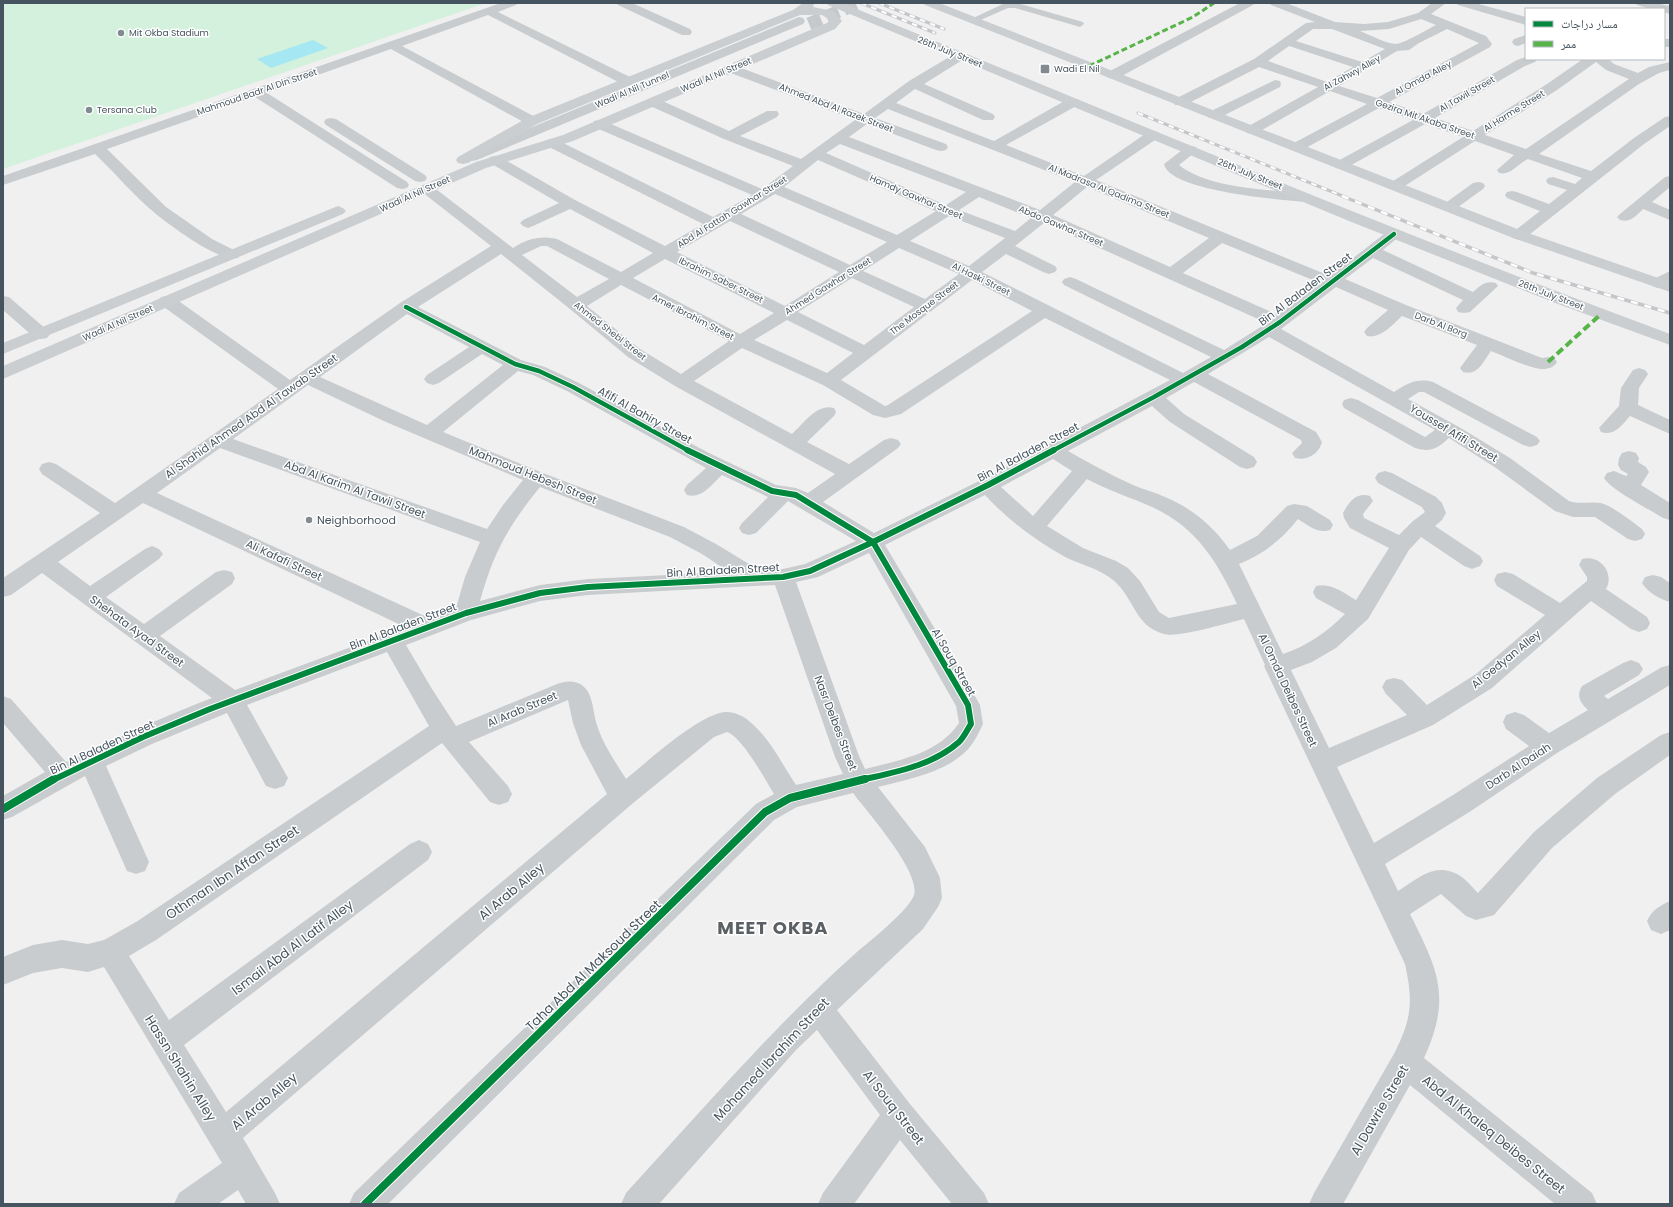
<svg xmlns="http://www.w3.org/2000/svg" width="1673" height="1207" font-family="Poppins,'Noto Naskh Arabic',sans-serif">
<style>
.green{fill:#d3f1dc}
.water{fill:#a5e7f2}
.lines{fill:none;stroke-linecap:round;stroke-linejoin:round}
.tertiary-tunnel{stroke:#c6c9cc;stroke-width:13;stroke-dasharray:13 6;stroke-linecap:butt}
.service{fill:#c8ccce;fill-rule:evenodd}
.minor{fill:#c8ccce;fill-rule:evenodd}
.tertiary{fill:#c8ccce;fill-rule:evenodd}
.secondary{fill:#caced1;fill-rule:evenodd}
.rail-far1-casing{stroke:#c4c6c9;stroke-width:3}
.rail-casing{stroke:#c4c6c9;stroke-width:3.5}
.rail-far1{stroke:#fff;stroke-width:2;stroke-dasharray:5.5;stroke-linecap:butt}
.rail{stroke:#fff;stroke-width:2.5;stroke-dasharray:7;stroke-linecap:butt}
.quiet-far1{stroke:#57b448;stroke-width:3;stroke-dasharray:6 3;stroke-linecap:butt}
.quiet{stroke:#57b448;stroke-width:4;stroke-dasharray:8 4;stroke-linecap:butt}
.cycleway-far2-casing{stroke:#fff;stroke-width:6}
.cycleway-far1-casing{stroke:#fff;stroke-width:8}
.cycleway-casing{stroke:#fff;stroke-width:10}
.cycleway-far2{stroke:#00873e;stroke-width:4.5}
.cycleway-far1{stroke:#00873e;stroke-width:6}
.cycleway{stroke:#00873e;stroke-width:8}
.poi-dot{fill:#818b91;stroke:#fff;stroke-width:1.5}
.labels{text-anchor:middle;stroke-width:3;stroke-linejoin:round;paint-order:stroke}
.far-poi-label{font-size:9px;fill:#45545e;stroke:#fff;text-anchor:start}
.far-street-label{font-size:9px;fill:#45545e;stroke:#fff}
.street-label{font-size:11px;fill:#45545e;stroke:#fff}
.poi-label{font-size:11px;fill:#45545e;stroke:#fff;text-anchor:start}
.near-street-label{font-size:13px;fill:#45545e;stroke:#fff}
.near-district-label{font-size:18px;font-weight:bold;letter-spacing:1px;fill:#5b6064;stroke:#fff}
</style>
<rect width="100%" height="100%" fill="#f1f0f0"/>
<path class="green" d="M3,3H486L3,169Z"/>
<path class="water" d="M313,40L328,48L271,68L257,59Z"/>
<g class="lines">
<path class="tertiary-tunnel" d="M809,24L859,3"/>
<path class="service" d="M1017,3L1083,22L1084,24L1080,27L1015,8H1008L976,22L973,23L969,20L1003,4Z"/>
<g class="minor">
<path d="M501,3H518L516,5L498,12L634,79L635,82L634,85H624L488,15L402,46L537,118L539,121L537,124H527L391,49L267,93L407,182L409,185L407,188L402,189L397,188L255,97L107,149L166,207L212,239L238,252L240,255L238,258C220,263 171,226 156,214C134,196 115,173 95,154L3,185V176Z"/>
<path d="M616,3H632L690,29L692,32L690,35H682L618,5Z"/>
<path d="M1240,3H1255L1253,5L1118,78H1108L1107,75L1108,72Z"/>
<path d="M1269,3H1286L1335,22L1364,24L1388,22L1418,13L1432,3H1446L1431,14L1486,36L1492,44L1490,47L1389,102L1423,114L1517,60L1526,57V59H1537L1535,62L1525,66L1435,118L1473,131L1547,84L1583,59H1608L1614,64L1638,73L1649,67L1670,62V70L1659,73L1639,84L1539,154L1591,171L1634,138L1665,117L1670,116V126L1644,144L1525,238L1519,240L1513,238L1511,235L1513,232L1540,211L1507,198L1505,195L1507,192L1512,191L1517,192L1549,204L1567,190L1548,184L1546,181L1548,178L1553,177L1575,184L1582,178L1528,159C1517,164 1511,176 1499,173L1497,170L1514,155L1475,141L1400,189L1395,190L1390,189L1388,186L1390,183L1463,137L1425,124L1346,168L1341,169L1336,168L1334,165L1336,162L1413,120L1379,108L1302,150L1297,151L1292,150L1290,147L1292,144L1367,104L1330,91L1257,133L1252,134L1247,133L1245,130L1247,127L1318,87L1259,67L1185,105H1175L1173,102L1175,99L1254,59L1306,23L1315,22L1271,5ZM1421,19L1436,25C1428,29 1403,44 1396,44C1387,44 1370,35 1360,31L1389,29ZM1313,29H1332L1385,49L1362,62L1296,41ZM1447,29L1479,43L1377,98L1339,86L1397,51L1409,50L1419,43ZM1289,46L1353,67L1327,82L1268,61ZM1596,62L1606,70L1629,79L1526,149L1485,135L1557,90Z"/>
<path d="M1456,3H1475L1526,17V25L1458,5Z"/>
<path d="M1526,35V43L1518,46L1514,45L1512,42L1514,39Z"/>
<rect x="1664" y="39" width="6" height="8"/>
<path d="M960,52L964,53L966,56L964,59L924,84L993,114L995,117L993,120H983L915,89L896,103L994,141L1068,99H1078L1080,102L1078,105L1006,145L1084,176L1148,132L1153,131L1158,132L1160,135L1158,138L1096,180L1330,276L1388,231L1394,229L1400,231L1402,234L1383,250L1473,292C1480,286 1485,280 1496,283L1498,286L1470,312L1464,313L1458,312L1456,308L1463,300L1373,258L1345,279L1406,305L1542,358L1548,357L1554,358L1557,362C1554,367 1549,369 1543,369C1530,369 1504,356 1491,351C1483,362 1478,376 1463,372L1460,368L1477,345L1402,316C1392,325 1381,339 1367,336L1364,332L1367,328L1388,310L1336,287L1281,329L1394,392C1408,383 1417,378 1433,382L1537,437L1540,441L1537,445L1530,447L1523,445L1424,392H1419L1408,399L1459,427L1510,458L1569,501C1580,505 1591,501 1601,503C1614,507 1631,521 1642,529L1645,534L1642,539L1635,541L1628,539L1595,517H1573L1555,511L1496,468L1449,438C1438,448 1431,453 1415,448L1344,408L1342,404L1344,400L1351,398L1358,400L1425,437L1435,430L1269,337L1208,374L1316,432L1322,442C1319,454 1307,461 1295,458L1292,453L1302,443L1301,440L1194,382L1166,398L1184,414L1254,457L1257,462L1254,467L1247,469L1240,467L1170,422L1152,406L1068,451C1089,463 1111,475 1133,485C1144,490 1155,492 1165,497C1192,508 1214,527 1230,550L1257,536L1287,506L1294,504L1307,506L1330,520L1333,525L1330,530C1318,534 1309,526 1298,519C1281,540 1264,554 1239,564L1283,654C1307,646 1327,632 1345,614L1316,598L1313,592L1316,586C1331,582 1344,593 1356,600L1389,548L1350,528L1344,518L1343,513C1349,502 1356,492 1370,496L1373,501L1363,514L1364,518L1399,535L1413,521L1425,512L1422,507L1378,483L1375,478L1378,473L1385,471L1392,473L1436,497L1442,503L1446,513L1442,520L1435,526L1480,556L1483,561L1480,566L1472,569L1464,566L1421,537L1409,550L1368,619L1336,648L1312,662L1291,670L1329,748L1407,715L1386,694L1382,687L1386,680L1394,678L1402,680L1427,705L1476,674L1545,615L1497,586L1494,580L1497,574L1505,572L1513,574L1560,603L1587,581V577L1579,565L1582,559C1600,554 1615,573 1606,589L1647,617L1650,623L1647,629L1639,632L1631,629L1591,601L1492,688L1433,725L1337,767L1374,843L1453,795L1529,746L1506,729L1503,722L1506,715L1515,712L1524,715L1549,733L1588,710C1580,703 1576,696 1582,686L1623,663L1631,660L1639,663L1643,669L1639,675L1604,696L1608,699L1662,667L1670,665V685L1557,753L1471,811L1385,864L1398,891C1417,879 1434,862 1457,874C1465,878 1472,887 1478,893L1534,832L1597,778L1661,735L1670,732V755L1615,794L1552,848L1494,915L1476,920L1466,916L1441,894L1410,914C1438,970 1452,997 1424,1058L1592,1193L1597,1204H1555L1410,1085L1343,1204H1309L1314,1193L1395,1052C1412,1018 1413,1001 1405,964L1264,666L1265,665L1244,619C1227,623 1178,638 1164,634C1134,626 1135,598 1113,580C1100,569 1082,565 1067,558C1036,541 1009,521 985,495L885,545L976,698L980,705L983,724C979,732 975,741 969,748C947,773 908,779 878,787L925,847L940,878L942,898L938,907L923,929L837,1010L910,1104L984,1193L989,1204H952L900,1140L854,1204H818L823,1193L880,1115L817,1030L796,1050L659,1204H621L626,1193C701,1111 774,1026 857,952C869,942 910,909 914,895C921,872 868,813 853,793L797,807L774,820L388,1204H349L354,1193L756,804L774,794C765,779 742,737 727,732L714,737L632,804L243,1138L275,1193L280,1204H246L238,1190L218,1204H174L179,1193L222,1163L104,967L88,972L62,968L33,973L3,985V957L33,945L62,940L88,944L104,940L136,922L429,726L387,652L247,705L288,778L284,786L275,789L266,786L227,713L152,744L106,766L149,862L145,871L136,874L127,871L85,776L12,817L3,820V796L45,772L3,723V696L11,699L66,762C113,740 162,717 212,698L42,573L11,595L3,597V578L100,513L42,474L39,469L42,464L49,462L56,464L115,503L278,389L161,305L159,301L161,297L167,296L173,297L290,380L400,303L491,246L422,192L420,189L422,186L427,185L432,186L513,248C527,239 540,235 557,239L621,272L653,253L570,209L533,226L528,228L523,226L520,223L523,220L559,203L490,163L488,160L490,157L495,156L500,157L575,200L665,246L703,224L547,146L545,143L547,140L552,139L557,140L713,217L752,195L594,127L592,124L594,121L599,120L604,121L762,189L793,166L724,139L648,105L646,102L648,99H658L729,131L767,111H777L779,114L777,117L740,136L801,159L855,120L728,72L726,69L728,66H736L864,114L909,81L956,53ZM888,109L1075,182L1040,210L849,137L867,124L936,150L941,151L946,150L948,147L946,144L875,118ZM840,144L966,192L946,205L943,204L826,153ZM818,160L933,210L936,211L897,235L784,187ZM1087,187L1209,238L1170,267L1053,215ZM775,194L887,242L850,265L741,214ZM979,197L1031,218L1015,231L959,210ZM949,216L1005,238L969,266L910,241ZM730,221L839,272L785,306L677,252ZM1044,223L1267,323L1224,350L1076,279L1070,277L1064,279L1062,282L1064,285L1211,357L1183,373L982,272L1006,254L1043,272L1049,274L1055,272L1057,269L1055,266L1015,246ZM1222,243L1320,283L1278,315L1183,273ZM541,246H547L609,279L577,297L522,255ZM899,248L959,274L925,299L863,271ZM501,254L570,309L628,357L675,386L835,474L808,493L796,488L776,485L707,452L579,383L545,367L521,360L418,307ZM665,259L774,313L740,334L633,278ZM852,278L914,307L864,345L798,312ZM972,280L1032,311L888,405L885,406L841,380ZM621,285L729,341L681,374L640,349L587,306ZM407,314L469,347L427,375L424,379L427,383L433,385L439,383L482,354L503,365L427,425L320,377ZM1045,318L1170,380L981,480L874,533L823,502L898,448L901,444L898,440L891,438L884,440L849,464L807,442L834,416L836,412L834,408C817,403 804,423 792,434L694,381L742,348L823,385L873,415L885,418L901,414ZM787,320L853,353L827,373L754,340ZM518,371L533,375L567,391L706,468L687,485L684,490L687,495C702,499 711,485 722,475L768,497L742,523L739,528L742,533L749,535L756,533L788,501L856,541L805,564L783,569L759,570L716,544L684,527L543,473L443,432ZM308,385L386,422L523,480L503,505L487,529L233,439ZM220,448L480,542L465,577L456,608L429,618L157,493ZM1053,459L1072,471L1033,516L1001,487ZM1087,479C1109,491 1130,497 1152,507C1196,527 1217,561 1237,604L1169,618L1159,612L1140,581L1128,568L1116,561L1083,548L1047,526ZM540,487L670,537L702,554L729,572L588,579L540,585L480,601C494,551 508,527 540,487ZM143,503L405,627L235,690L160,636L232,584L235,578L232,572L224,570L216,572L144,624L106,597L159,559L163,554L159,549L152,546L145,549L90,586L58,562ZM869,553L956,706L959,723C938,754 900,760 865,769L859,756L796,582L818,577ZM775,585L835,757L843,774L796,785C782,764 769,737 749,721C744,716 734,712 727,712C701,712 647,762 626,779C614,760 600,740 595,718C593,708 592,693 583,686C575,680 566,681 557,684L456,726L432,689L406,645L471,620L540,601L588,595ZM568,700L573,723L581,745L607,794L226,1112L184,1045L428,860L432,852L428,844L419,840L410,844L169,1020L129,956L156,940L442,743L490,802L499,805L508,802L512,794L508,786L469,742Z"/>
<path d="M1275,80L1280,81L1281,84L1280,87L1219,118H1209L1207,115L1209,112Z"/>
<path d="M331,118L336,119L425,175L427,178L425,181L420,182L415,181L326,125L324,122L326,119Z"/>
<path d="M1191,146L1196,147L1198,150L1179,165C1209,189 1268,189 1306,194L1311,195L1313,198L1311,201L1306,202C1281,200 1169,191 1164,164L1186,147Z"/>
<path d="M1670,176V187L1652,202L1670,210V220L1643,209C1636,216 1630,223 1620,220L1617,217L1620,214L1665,177Z"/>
<path d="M1478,182L1483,183L1485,186L1483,189L1454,210L1449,212L1444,210L1441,207L1444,204L1473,183Z"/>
<path d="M1670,271V283L1658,288L1652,286L1650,283L1652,280Z"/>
<path d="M3,296L9,297L47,330L50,334L47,338L41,339L35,338L3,310Z"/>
<path d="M1639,368L1645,370L1648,374L1639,388L1638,405L1670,420V434L1630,416C1621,426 1615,436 1601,432L1599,428L1619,406L1621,388L1633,370Z"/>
<path d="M1629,451L1636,453L1639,458L1638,462L1646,467L1649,472L1641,485L1670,503V520L1663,518C1649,509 1611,490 1604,478L1607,473L1614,471L1626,476L1628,474L1621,470L1618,465L1619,458L1622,453Z"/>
<path d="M1653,575L1661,577L1670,583V602C1660,599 1648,593 1642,583L1645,577Z"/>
<path d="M1670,901V930L1661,934L1651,930L1647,921C1652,910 1659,906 1670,901Z"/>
</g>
<g class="tertiary">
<path d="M1635,3H1655L1670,6V14L1664,12V9H1651L1637,5Z"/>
<path d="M799,17L803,18L805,21L803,24L477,160L472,161L467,160L465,157L467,154Z"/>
</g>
<g class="secondary">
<path d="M803,3H812L814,5L813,7L833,11L842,21L835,29L573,141L486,168L3,379V366L476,162L563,135L827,23L830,20L822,15H800L537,124L468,163L463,164L458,163L456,160L458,157L527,118L793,10Z"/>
<path d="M826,3H842C1118,115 1391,231 1670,334V345L1558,304L1349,221L828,5Z"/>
<path d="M923,3H939L1525,232L1670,282V292L1513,238L925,5Z"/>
<path d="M338,206L343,208L346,211L343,214L3,354V343Z"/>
</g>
<g class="rail-far1-casing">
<g id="rail-far1">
<path d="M861,3L935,33"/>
<path d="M879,3L944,29"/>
<path d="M1138,113L1345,197"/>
</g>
</g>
<g class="rail-casing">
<path id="rail" d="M1342,196L1533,273L1670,313"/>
</g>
<use href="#rail-far1" class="rail-far1"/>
<use href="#rail" class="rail"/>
<path class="quiet-far1" d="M1089,66L1193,17L1214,3"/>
<path class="quiet" d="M1548,362L1600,315"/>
<g class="cycleway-far2-casing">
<g id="cycleway-far2">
<path d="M406,307L515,364L539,371L573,387L689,451"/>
<path d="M1052,451L1154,397L1242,347L1280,322L1394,234"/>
</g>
</g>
<g class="cycleway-far1-casing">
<g id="cycleway-far1">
<path d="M687,450L772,491L796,495L873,542L968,705L971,724C967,730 964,737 959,742C932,766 895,772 861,780"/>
<path d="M53,780L143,737L210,709L466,613L540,593L588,587L783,577L810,571L873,542L988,485L1054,450"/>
</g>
</g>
<g class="cycleway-casing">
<g id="cycleway">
<path d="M3,809L54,779"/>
<path d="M365,1204L765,812L790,798L865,779"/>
</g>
</g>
<use href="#cycleway-far2" class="cycleway-far2"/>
<use href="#cycleway-far1" class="cycleway-far1"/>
<use href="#cycleway" class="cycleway"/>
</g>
<g class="poi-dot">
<circle cx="121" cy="33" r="4"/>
<rect x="1040" y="64" width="10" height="10" rx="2"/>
<circle cx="89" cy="110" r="4"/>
<circle cx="309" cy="520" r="4"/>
</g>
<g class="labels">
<g class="far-poi-label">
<text x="129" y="36">Mit Okba Stadium</text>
<text x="1054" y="72">Wadi El Nil</text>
<text x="97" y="113">Tersana Club</text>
</g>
<g class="far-street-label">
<text transform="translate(950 52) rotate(22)" y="3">26th July Street</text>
<text transform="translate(1352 73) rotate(-29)" y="3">Al Zahwy Alley</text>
<text transform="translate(716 75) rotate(-23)" y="3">Wadi Al Nil Street</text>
<text transform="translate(1423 78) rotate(-28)" y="3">Al Omda Alley</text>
<text transform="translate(632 90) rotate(-23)" y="3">Wadi Al Nil Tunnel</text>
<text transform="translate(257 92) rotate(-19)" y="3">Mahmoud Badr Al Din Street</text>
<text transform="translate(1467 94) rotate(-30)" y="3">Al Tawil Street</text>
<text transform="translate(836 108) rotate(21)" y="3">Ahmed Abd Al Razek Street</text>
<text transform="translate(1514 111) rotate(-32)" y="3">Al Harme Street</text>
<text transform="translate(1425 119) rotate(19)" y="3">Gezira Mit Akaba Street</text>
<text transform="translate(1250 174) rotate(22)" y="3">26th July Street</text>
<text transform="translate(1109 191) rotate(22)" y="3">Al Madrasa Al Qadima Street</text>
<text transform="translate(415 194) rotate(-24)" y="3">Wadi Al Nil Street</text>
<text transform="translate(916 197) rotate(23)" y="3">Hamdy Gawhar Street</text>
<text transform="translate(732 212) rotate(-32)" y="3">Abd Al Fattah Gawhar Street</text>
<text transform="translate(1061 226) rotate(23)" y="3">Abdo Gawhar Street</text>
<text transform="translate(981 279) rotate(26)" y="3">Al Haski Street</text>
<text transform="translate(721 280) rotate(26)" y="3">Ibrahim Saber Street</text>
<text transform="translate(828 286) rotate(-32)" y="3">Ahmed Gawhar Street</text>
<text transform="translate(1551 295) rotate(21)" y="3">26th July Street</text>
<text transform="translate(924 308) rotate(-37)" y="3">The Mosque Street</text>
<text transform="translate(693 317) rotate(27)" y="3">Amer Ibrahim Street</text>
<text transform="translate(118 323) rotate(-24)" y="3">Wadi Al Nil Street</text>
<text transform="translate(1441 325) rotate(21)" y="3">Darb Al Borg</text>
<text transform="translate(610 331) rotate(38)" y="3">Ahmed Shebl Street</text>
</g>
<g class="street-label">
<text transform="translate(1305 289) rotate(-37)" y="4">Bin Al Baladen Street</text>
<text transform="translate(645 415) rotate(29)" y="4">Afifi Al Bahiry Street</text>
<text transform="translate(251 416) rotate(-35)" y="4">Al Shahid Ahmed Abd Al Tawab Street</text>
<text transform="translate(1454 433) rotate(31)" y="4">Youssef Afifi Street</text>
<text transform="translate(1028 452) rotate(-28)" y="4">Bin Al Baladen Street</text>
<text transform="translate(533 475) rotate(22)" y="4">Mahmoud Hebesh Street</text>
<text transform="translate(355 489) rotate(20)" y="4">Abd Al Karim Al Tawil Street</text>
<text transform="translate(284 560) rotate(25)" y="4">Ali Kafafi Street</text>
<text transform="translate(723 570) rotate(-3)" y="4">Bin Al Baladen Street</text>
<text transform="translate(403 626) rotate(-21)" y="4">Bin Al Baladen Street</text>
<text transform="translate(137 631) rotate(36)" y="4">Shehata Ayad Street</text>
<text transform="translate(1506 659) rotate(-39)" y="4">Al Gedyan Alley</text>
<text transform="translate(954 662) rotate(60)" y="4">Al Souq Street</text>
<text transform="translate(1288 690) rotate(65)" y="4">Al Omda Deibes Street</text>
<text transform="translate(522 709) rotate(-23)" y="4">Al Arab Street</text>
<text transform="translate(836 723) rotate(69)" y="4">Nasr Deibes Street</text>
<text transform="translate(102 747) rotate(-25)" y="4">Bin Al Baladen Street</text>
<text transform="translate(1518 766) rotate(-33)" y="4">Darb Al Daiah</text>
</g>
<g class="poi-label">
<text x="317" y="524">Neighborhood</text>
</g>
<g class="near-street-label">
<text transform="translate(232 872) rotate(-34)" y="5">Othman Ibn Affan Street</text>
<text transform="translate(511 891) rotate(-40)" y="5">Al Arab Alley</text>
<text transform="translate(292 947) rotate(-37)" y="5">Ismail Abd Al Latif Alley</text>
<text transform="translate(593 965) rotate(-44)" y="5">Taha Abd Al Maksoud Street</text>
<text transform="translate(771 1059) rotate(-47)" y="5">Mohamed Ibrahim Street</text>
<text transform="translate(181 1068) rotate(58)" y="5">Hassn Shahin Alley</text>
<text transform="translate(264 1101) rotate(-40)" y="5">Al Arab Alley</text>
<text transform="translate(894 1107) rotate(52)" y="5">Al Souq Street</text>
<text transform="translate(1379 1110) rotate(-60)" y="5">Al Dawrie Street</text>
<text transform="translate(1494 1134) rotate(39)" y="5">Abd Al Khaleq Deibes Street</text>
</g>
<g class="near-district-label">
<text x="773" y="934">MEET OKBA</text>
</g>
</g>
<rect width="1673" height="1207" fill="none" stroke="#45545e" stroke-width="8"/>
<rect x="1525" y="8" width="140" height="52" fill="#ffffff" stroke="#b5bbbf"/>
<rect x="1533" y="21" width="20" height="6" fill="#00873e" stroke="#b5bbbf"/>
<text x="1561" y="28" font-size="12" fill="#45545e">مسار دراجات</text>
<rect x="1533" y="41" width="20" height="6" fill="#57b448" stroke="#b5bbbf"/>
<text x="1561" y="48" font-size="12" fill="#45545e">ممر</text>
</svg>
